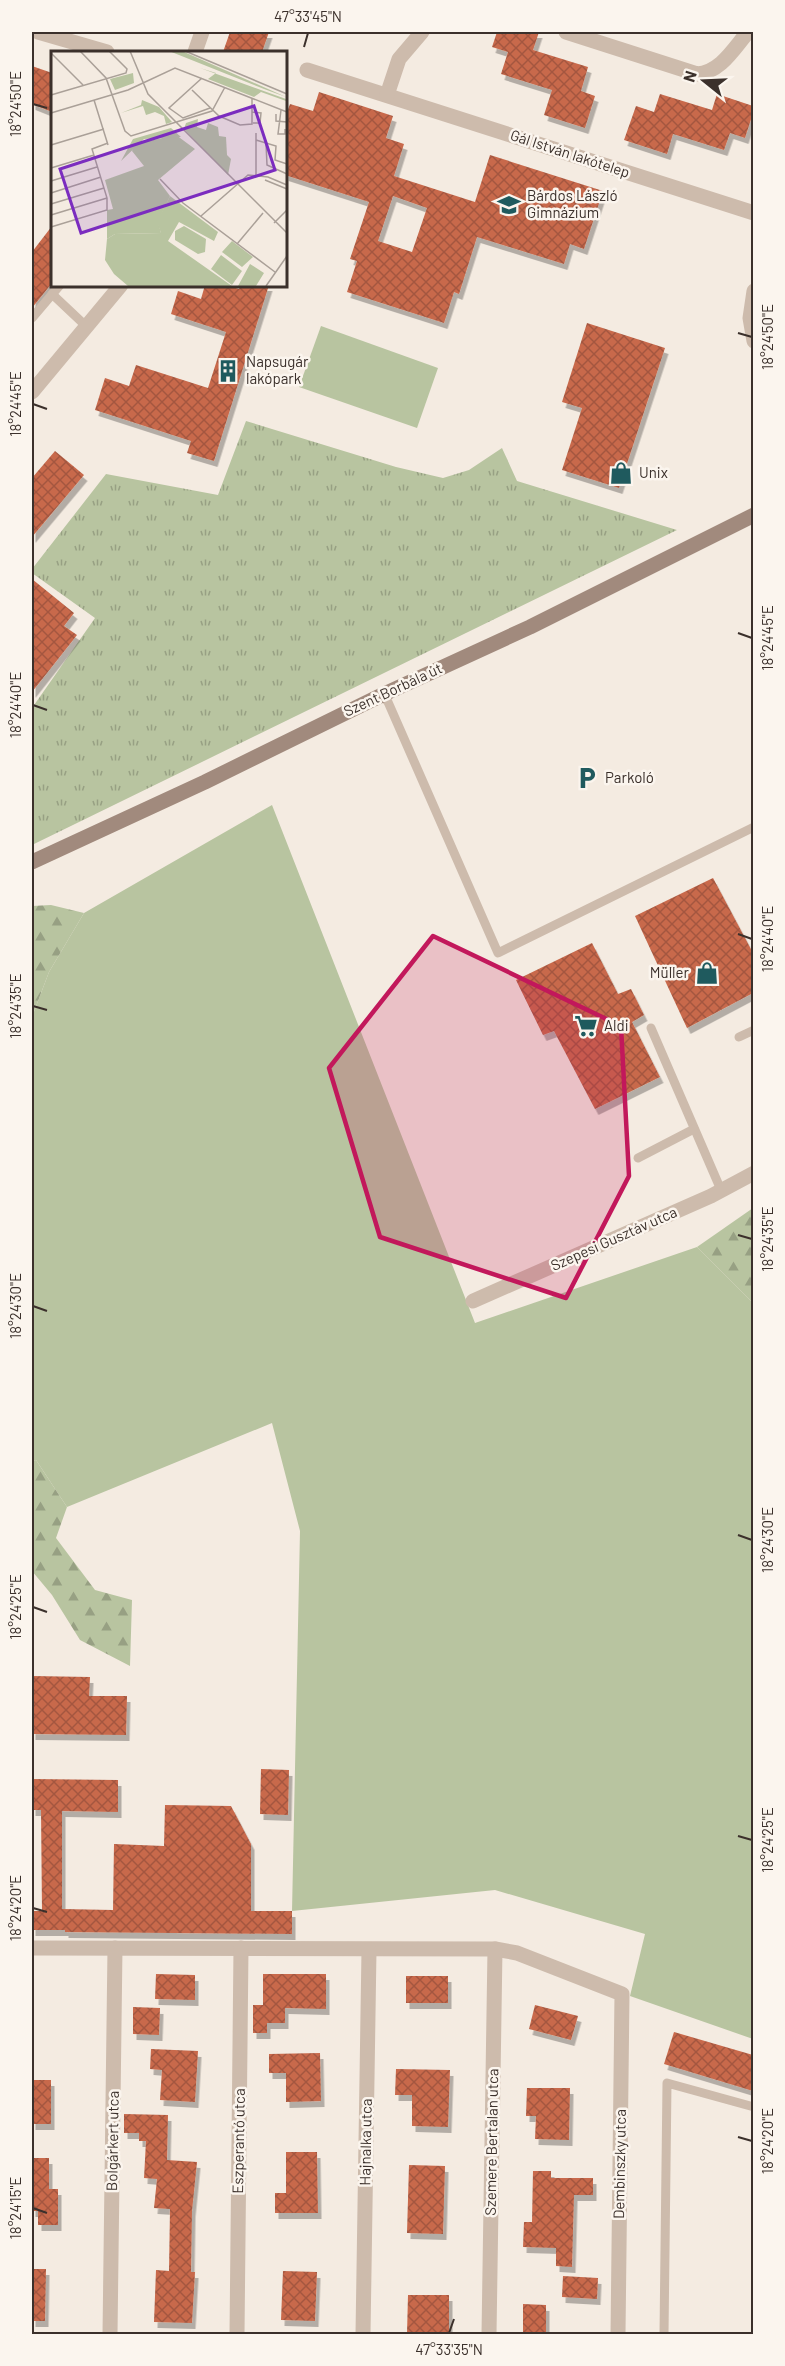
<svg xmlns="http://www.w3.org/2000/svg" width="785" height="2366" font-family="Barlow,sans-serif">
<style>
.grass{fill:#b8c4a0}
.forest{fill:url(#forest-firs)}
.park{fill:url(#park-tufts)}
.building{fill:url(#building-cross-hatch);fill-rule:evenodd;filter:url(#shadow)}
.lines{fill:none;stroke-linecap:round;stroke-linejoin:round}
.lane{stroke:#cdbbac;stroke-width:9}
.street{stroke:#cdbbac;stroke-width:15}
.secondary{stroke:#a18a7d;stroke-width:15}
.marked{fill:#c2185b;fill-opacity:0.2;stroke:#c2185b;stroke-width:4.5;stroke-linejoin:round}
.ticks{fill:none;stroke:#3b302b;stroke-width:2}
.labels{text-anchor:middle;stroke-width:5;stroke-linejoin:round;paint-order:stroke}
.street-label{font-size:15px;fill:#3b302b;stroke:#fbf5ee}
.poi-label{font-size:15px;fill:#3b302b;stroke:#fbf5ee;text-anchor:start}
.inset-road{fill:none;stroke:#aaa098;stroke-width:1.5}
.view{fill:#7b2cbf;fill-opacity:0.15;stroke:#7b2cbf;stroke-width:3}
.inset-edge{fill:none;stroke:#3b302b;stroke-width:3}
.neatline{fill:none;stroke:#3b302b;stroke-width:2}
.ticks-label{font-size:15px;text-anchor:middle;fill:#3b302b}
</style>
<defs>
<pattern id="forest-firs" width="22" height="20" patternUnits="userSpaceOnUse" patternTransform="scale(1.5)"><rect width="22" height="20" fill="#b8c4a0"/><path d="M5 1l3.5 6h-7zM16 11l3.5 6h-7z" fill="#97a083"/></pattern>
<pattern id="park-tufts" width="24" height="20" patternUnits="userSpaceOnUse" patternTransform="scale(1.5)"><rect width="24" height="20" fill="#b8c4a0"/><path d="M3 7l-1-3M5 7V3M7 7l1-3M15 17l-1-3M17 17v-4M19 17l1-3" fill="none" stroke="#97a083"/></pattern>
<pattern id="building-cross-hatch" width="8" height="8" patternUnits="userSpaceOnUse" patternTransform="scale(1.5)"><rect width="8" height="8" fill="#c8694b"/><path d="M0 0l8 8M0 8l8-8" fill="none" stroke="#a4573f"/></pattern>
<filter id="shadow"><feDropShadow dx="3.5" dy="6" stdDeviation="0" flood-color="#0004"/></filter>
</defs>
<rect width="100%" height="100%" fill="#f4ebe1"/>
<g class="grass">
<path d="M321,326L438,368L417,428L299,387Z"/>
<path d="M272,805L475,1323L697,1247L753,1303V2039L630,1996L645,1934L495,1890L292,1911L300,1531L272,1423L67,1507L36,1460L32,1461V1017L49,972L84,913Z"/>
</g>
<g class="forest">
<path d="M51,905L84,913L49,972L32,1017V906Z"/>
<path d="M753,1208V1303L697,1247Z"/>
<path d="M36,1460L67,1507L56,1538L95,1590L132,1600L130,1666L80,1640L52,1595L32,1571V1461Z"/>
</g>
<path class="park" d="M246,421L396,467L443,478L469,470L502,448L517,481L677,530L32,845V708L95,618L32,573V569L106,474L218,495Z"/>
<g class="building">
<path d="M230,32H269L262,52H223Z"/>
<path d="M497,32H539L533,50L588,67L581,91L595,96L585,128L544,115L552,90L501,74L508,52L492,47Z"/>
<path d="M32,66L52,73V112L32,104Z"/>
<path d="M319,92L393,116L386,138L404,144L394,176L475,202L490,155L603,191L584,249L570,244L564,264L477,237L459,294L454,292L444,323L347,292L357,261L350,259L369,202L285,175V118L290,104L313,111ZM393,196L427,208L412,252L378,241Z"/>
<path d="M660,94L712,110L717,94L753,106V113L745,138L730,133L724,150L673,134L667,154L624,140L636,106L654,112Z"/>
<path d="M52,226V283L32,308V252Z"/>
<path d="M205,285H226L239,289L241,285H269L214,461L187,453L191,441L95,410L105,378L129,386L136,365L208,388L226,332L171,314L178,291L201,299Z"/>
<path d="M587,323L665,348L619,488L562,470L582,408L562,402Z"/>
<path d="M55,451L84,475L32,537V478Z"/>
<path d="M32,579L74,613L64,626L77,635L32,692Z"/>
<path d="M713,878L753,953V993L687,1028L635,916Z"/>
<path d="M592,943L618,994L631,989L644,1015L632,1022L660,1077L595,1109L554,1031L543,1035L516,980Z"/>
<path d="M32,1676L90,1677L89,1696H127L126,1735L32,1734Z"/>
<path d="M261,1769L289,1770L288,1815L260,1814Z"/>
<path d="M32,1779L118,1780V1812L62,1811V1909L113,1910L114,1844L164,1846L165,1805L231,1806L251,1844V1911H292V1934L65,1932V1930H32V1911H42L41,1810H32Z"/>
<path d="M156,1974L195,1975V2000L155,1999Z"/>
<path d="M263,1974H326V2009L285,2008V2023H267V2033H253V2005H263Z"/>
<rect x="406" y="1976" width="42" height="27"/>
<path d="M535,2005L578,2016L571,2040L529,2029Z"/>
<path d="M133,2007L160,2008L159,2035L133,2034Z"/>
<path d="M674,2032L753,2055V2091L664,2064Z"/>
<path d="M151,2049L198,2051L195,2102L160,2100L162,2070L150,2069Z"/>
<path d="M320,2053L321,2101L286,2102V2073H269V2054Z"/>
<path d="M396,2069L450,2070L448,2127L412,2126V2095H395Z"/>
<rect x="32" y="2080" width="19" height="44"/>
<path d="M527,2088H570L569,2140L535,2139L536,2116H526Z"/>
<path d="M124,2114L168,2115L167,2160L197,2162L192,2211L191,2272H195L192,2323L154,2322L156,2270L169,2271L170,2209L154,2208L157,2179L144,2178L146,2141H139V2133H124Z"/>
<path d="M286,2152H317L318,2213H275V2193H286Z"/>
<path d="M32,2158H49V2189H58V2225H38V2211H32Z"/>
<path d="M409,2165L445,2166L443,2234L407,2233Z"/>
<path d="M533,2171H551V2178H593V2195H574L572,2267L556,2266V2248L523,2247L524,2222H532Z"/>
<path d="M32,2269H46L45,2321H32Z"/>
<path d="M283,2271L317,2272L315,2321L281,2320Z"/>
<path d="M563,2276L598,2278L597,2299L562,2297Z"/>
<path d="M408,2295H449V2334H407Z"/>
<path d="M523,2304L546,2305V2334H523Z"/>
</g>
<g class="lines">
<g class="lane">
<path d="M52,294L87,327"/>
<path d="M32,318L60,285"/>
<path d="M382,695L388,702L498,953L754,827"/>
<path d="M651,1028L721,1190"/>
<path d="M739,1037L754,1030"/>
<path d="M638,1158L694,1129"/>
<path d="M664,2334L667,2083L754,2107"/>
</g>
<g class="street">
<path d="M38,32L107,52"/>
<path d="M566,32L697,74C721,72 734,48 748,32"/>
<path d="M195,52L202,32"/>
<path d="M307,70L754,213"/>
<path d="M387,95L399,59L422,32"/>
<path d="M754,291L750,318L754,341"/>
<path d="M32,392L121,285"/>
<path d="M473,1301L711,1196L754,1173"/>
<path d="M32,1948L495,1949L517,1953L622,1994L618,2334"/>
<path d="M110,2334L115,1948"/>
<path d="M237,2334L241,1948"/>
<path d="M363,2334L369,1950"/>
<path d="M489,2334L495,1949"/>
</g>
<path class="secondary" d="M32,862L205,782L382,695L530,627L754,515"/>
</g>
<path class="marked" d="M433,936L621,1026L629,1176L566,1298L380,1237L329,1068Z"/>
<path class="ticks" d="M304,47L308,33M33,104L47,108M738,333L752,337M33,404L47,409M738,633L752,638M33,705L47,710M738,934L752,939M33,1006L47,1010M738,1235L752,1239M33,1306L47,1311M738,1535L752,1540M33,1607L47,1612M738,1836L752,1840M33,1908L47,1912M738,2137L752,2141M33,2208L47,2213M449,2333L454,2319"/>
<defs>
<g id="school-bare" transform="scale(1.8)"><path d="M0-5L7-2L0 1L-7-2ZM-4 1L0 2.5L4 1V4Q0 6-4 4Z" fill="#1f5a5e" stroke="#fbf5ee" stroke-width="2.5" paint-order="stroke"/></g>
<g id="building-bare" transform="scale(1.8)"><path d="M-4-6H4V6H1V3H-1V6H-4ZM-2.5-4.3h1.7v1.8h-1.7ZM.8-4.3h1.7v1.8H.8ZM-2.5-1h1.7V.8h-1.7ZM.8-1h1.7V.8H.8Z" fill="#1f5a5e" stroke="#fbf5ee" stroke-width="2.5" paint-order="stroke"/></g>
<g id="shop-bare" transform="scale(1.8)"><path d="M-5-2.5h2.3a2.7 3.5 0 0 1 5.4 0H5L5.5 6h-11ZM-1.5-2.5h3a1.5 2.3 0 0 0-3 0Z" fill="#1f5a5e" stroke="#fbf5ee" stroke-width="2.5" paint-order="stroke"/></g>
<g id="parking-bare" transform="scale(1.8)"><path d="M-3.5-5.5H1a3.5 3.5 0 0 1 0 7H-1V5.5H-3.5ZM-1-3.4V-.6H.8a1.4 1.4 0 0 0 0-2.8Z" fill="#1f5a5e" stroke="#fbf5ee" stroke-width="2.5" paint-order="stroke"/></g>
<g id="supermarket-bare" transform="scale(1.8)"><path d="M-6-5.5h2.5l.6 2H6L4.5 2H-2.5L-4.4-4H-6ZM-1.5 3.2a1.3 1.3 0 1 0 .1 0ZM3 3.2a1.3 1.3 0 1 0 .1 0Z" fill="#1f5a5e" stroke="#fbf5ee" stroke-width="2.5" paint-order="stroke"/></g>
</defs>
<g fill-rule="evenodd">
<use href="#school-bare" x="509" y="205"/>
<use href="#building-bare" x="228" y="371"/>
<use href="#shop-bare" x="621" y="473"/>
<use href="#parking-bare" x="587" y="778"/>
<use href="#shop-bare" x="707" y="973"/>
<use href="#supermarket-bare" x="586" y="1026"/>
</g>
<g class="labels">
<g class="street-label">
<text transform="translate(570 154) rotate(18)" y="5">Gál István lakótelep</text>
<text transform="translate(393 690) rotate(-25)" y="5">Szent Borbála út</text>
<text transform="translate(614 1239) rotate(-24)" y="5">Szepesi Gusztáv utca</text>
<text transform="translate(113 2141) rotate(-89)" y="5">Bolgárkert utca</text>
<text transform="translate(239 2141) rotate(-89)" y="5">Eszperantó utca</text>
<text transform="translate(366 2142) rotate(-89)" y="5">Hajnalka utca</text>
<text transform="translate(492 2142) rotate(-89)" y="5">Szemere Bertalan utca</text>
<text transform="translate(620 2164) rotate(-89)" y="5">Dembinszky utca</text>
</g>
<g class="poi-label">
<text x="527" y="201">Bárdos László<tspan x="527" dy="17">Gimnázium</tspan></text>
<text x="246" y="367">Napsugár<tspan x="246" dy="17">lakópark</tspan></text>
<text x="639" y="478">Unix</text>
<text x="605" y="783">Parkoló</text>
<text x="689" y="978" text-anchor="end">Müller</text>
<text x="604" y="1031">Aldi</text>
</g>
</g>
<g transform="translate(51 51)">
<rect width="236" height="236" fill="#f4ebe1"/>
<path d="M82,22L83,32L64,39L59,28ZM91,49L108,56L121,71L115,73L113,65L104,61L95,64L92,55L70,62L90,54ZM125,84L144,98L107,129L119,145L107,171L110,182L64,183L56,188V159L62,158L54,129L93,115L81,100L84,93ZM133,175L155,188L154,201L147,203L124,189V180ZM181,190L202,206L191,216L171,201ZM170,204L191,220L181,234L160,218ZM199,213L213,222L205,235H187Z" fill="#b8c4a0"/>
<path d="M118,0H131L235,46L213,38ZM149,17L235,48V50L210,41L203,46L157,28L165,22ZM120,77L130,86L93,88L70,110L82,88ZM119,145L167,181L163,190L128,171L117,190L181,235H77L63,223L54,209L56,188L64,183L110,182L106,171Z" fill="#b8c4a0"/>
<path d="M147,68L146,76L155,79L157,72L167,76L168,85L175,86L176,104L180,108L177,124L133,78L135,72Z" fill="#b8c4a0"/>
<path class="inset-road" d="M29,0L55,27L74,80L80,85L161,60L174,36M79,0L97,43L236,182M134,0L236,43M0,2L32,34M151,27L118,57L132,67L159,57M77,39L124,17L236,61M141,39L168,65L189,74L201,73V47M0,44L75,22L76,18L58,0M43,49L57,94M230,59L227,83H234V78M201,61L210,62L209,72H202M0,62L77,39M225,63V70L236,71M205,82V124M205,89L225,95L224,109L236,113M215,92L216,114L236,123M0,94L53,78M0,117L43,104M109,128L132,152L224,221M214,129L236,138M0,130L46,116M0,142L50,126M0,153L53,137M0,164L56,147M150,165L197,124L217,126L236,134M223,172L236,159M0,176L56,159V147L41,98L57,92M186,193L212,162M215,235L236,205"/>
<path class="view" d="M203,55L224,119L30,182L9,118Z"/>
<rect width="236" height="236" class="inset-edge"/>
</g>
<rect width="785" height="2366" fill="none" stroke="#fbf5ee" stroke-width="66"/>
<g transform="translate(704 81) rotate(288)" stroke="#fbf5ee" stroke-width="4.5" paint-order="stroke">
<path d="M0-4.5L10 22L0 15L-10 22Z" fill="#3b302b"/>
<text y="-9" font-size="16" font-weight="bold" text-anchor="middle" fill="#3b302b">N</text>
</g>
<rect x="33" y="33" width="719" height="2300" class="neatline"/>
<g class="ticks-label">
<text x="308" y="22">47°33'45"N</text>
<text transform="translate(16 104) rotate(-90)" y="5">18°24'50"E</text>
<text transform="translate(768 337) rotate(-90)" y="5">18°24'50"E</text>
<text transform="translate(16 404) rotate(-90)" y="5">18°24'45"E</text>
<text transform="translate(768 638) rotate(-90)" y="5">18°24'45"E</text>
<text transform="translate(16 705) rotate(-90)" y="5">18°24'40"E</text>
<text transform="translate(768 939) rotate(-90)" y="5">18°24'40"E</text>
<text transform="translate(16 1006) rotate(-90)" y="5">18°24'35"E</text>
<text transform="translate(768 1239) rotate(-90)" y="5">18°24'35"E</text>
<text transform="translate(16 1306) rotate(-90)" y="5">18°24'30"E</text>
<text transform="translate(768 1540) rotate(-90)" y="5">18°24'30"E</text>
<text transform="translate(16 1607) rotate(-90)" y="5">18°24'25"E</text>
<text transform="translate(768 1840) rotate(-90)" y="5">18°24'25"E</text>
<text transform="translate(16 1908) rotate(-90)" y="5">18°24'20"E</text>
<text transform="translate(768 2141) rotate(-90)" y="5">18°24'20"E</text>
<text transform="translate(16 2208) rotate(-90)" y="5">18°24'15"E</text>
<text x="449" y="2355">47°33'35"N</text>
</g>
</svg>
